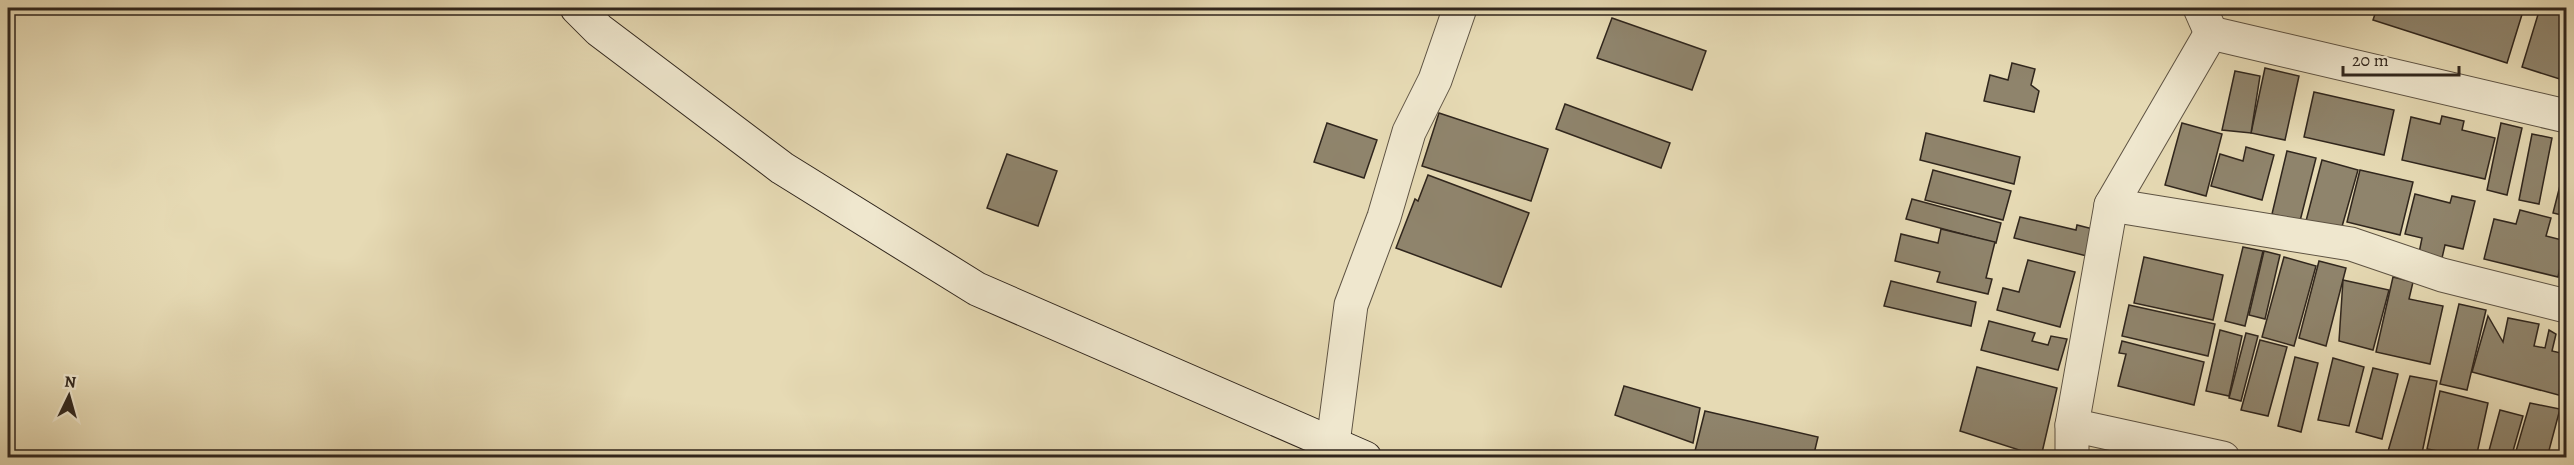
<svg xmlns="http://www.w3.org/2000/svg" width="2574" height="465" font-family="Alegreya,serif">
<style>
.building{fill:#8f846c;stroke:#30261d;stroke-width:1.5}
.lines{fill:none;stroke-linecap:round;stroke-linejoin:round}
.street-casing{stroke:#5e5343;stroke-width:35}
.secondary-casing{stroke:#30261d;stroke-width:35}
.street{stroke:#efe7ce;stroke-width:33}
.secondary{stroke:#efe7ce;stroke-width:33}
</style>
<rect width="100%" height="100%" fill="#e6dab4"/>
<filter id="stains"><feTurbulence type="fractalNoise" baseFrequency=".00333" numOctaves="4"/><feColorMatrix values="0 0 0 0 .2 0 0 0 0 .09 0 0 0 0 .02 0 0 0 .5 -.17"/></filter>
<radialGradient id="worn" r=".72"><stop offset=".6" stop-color="#630" stop-opacity="0"/><stop offset="1" stop-color="#630" stop-opacity=".3"/></radialGradient>
<g class="building">
<path d="M2377,8H2524L2507,63L2373,20Z"/>
<path d="M2540,8H2566V81L2522,67Z"/>
<path d="M1612,18L1706,51L1692,90L1597,58Z"/>
<path d="M2012,63L2035,69L2031,85L2039,91L2034,112L1984,101L1990,75L2008,80Z"/>
<path d="M2265,68L2299,76L2285,140L2251,133Z"/>
<path d="M2235,71L2260,76L2251,133L2222,130Z"/>
<path d="M2314,92L2394,110L2384,155L2304,137Z"/>
<path d="M1565,104L1670,143L1661,168L1556,129Z"/>
<path d="M1439,113L1548,149L1531,201L1422,166Z"/>
<path d="M2442,116L2464,121L2462,130L2495,138L2485,179L2402,160L2411,117L2440,124Z"/>
<path d="M1327,123L1377,140L1364,178L1314,162Z"/>
<path d="M2182,123L2222,134L2206,196L2165,185Z"/>
<path d="M2501,123L2522,128L2507,195L2487,190Z"/>
<path d="M1926,133L2020,157L2014,184L1920,160Z"/>
<path d="M2532,134L2552,138L2539,204L2519,200Z"/>
<path d="M2246,147L2274,155L2262,200L2211,186L2220,154L2243,161Z"/>
<path d="M2287,151L2316,158L2300,221L2272,214Z"/>
<path d="M1007,154L1057,171L1038,226L987,208Z"/>
<path d="M2322,160L2358,170L2341,230L2306,221Z"/>
<path d="M2566,162V216L2553,213Z"/>
<path d="M1933,170L2011,191L2003,220L1925,200Z"/>
<path d="M2360,170L2413,182L2400,235L2347,222Z"/>
<path d="M1428,175L1529,213L1501,287L1396,248L1415,199L1418,201Z"/>
<path d="M2415,194L2450,203L2452,196L2475,201L2463,249L2445,245L2442,258L2419,253L2422,238L2405,234Z"/>
<path d="M1912,199L2001,223L1996,243L1906,219Z"/>
<path d="M2520,210L2551,218L2546,236L2566,241L2558,277L2484,259L2494,219L2516,224Z"/>
<path d="M2020,217L2076,230L2077,225L2097,230L2091,257L2014,238Z"/>
<path d="M1941,229L1995,242L1986,278L1992,279L1988,294L1937,282L1940,272L1895,261L1901,234L1938,243Z"/>
<path d="M2243,247L2263,251L2245,326L2225,321Z"/>
<path d="M2264,251L2280,255L2265,319L2249,315Z"/>
<path d="M2144,257L2223,275L2213,320L2134,303Z"/>
<path d="M2284,257L2316,266L2294,346L2262,337Z"/>
<path d="M2028,260L2075,272L2060,327L1997,310L2003,288L2019,292Z"/>
<path d="M2319,261L2346,268L2326,346L2299,338Z"/>
<path d="M2393,277L2413,282L2409,299L2443,306L2430,364L2376,352Z"/>
<path d="M2343,280L2389,290L2373,350L2339,341Z"/>
<path d="M1891,281L1976,302L1971,326L1884,306Z"/>
<path d="M2459,304L2486,310L2467,390L2440,384Z"/>
<path d="M2129,305L2215,324L2208,356L2122,336Z"/>
<path d="M2488,316L2503,342L2508,318L2539,324L2534,346L2545,348L2549,330L2556,334L2552,351L2565,354L2566,347V397L2472,372Z"/>
<path d="M1989,321L2035,333L2032,341L2048,345L2051,336L2067,339L2058,370L1981,350Z"/>
<path d="M2220,330L2242,336L2229,396L2206,391Z"/>
<path d="M2246,333L2258,336L2241,401L2229,398Z"/>
<path d="M2260,340L2287,347L2268,416L2241,410Z"/>
<path d="M2122,341L2204,362L2194,405L2118,386L2126,354L2119,353Z"/>
<path d="M2295,357L2318,363L2301,432L2278,426Z"/>
<path d="M2333,358L2364,367L2349,426L2318,420Z"/>
<path d="M1977,367L2057,388L2041,457L1960,431Z"/>
<path d="M2373,368L2398,374L2382,439L2356,432Z"/>
<path d="M2410,376L2437,381L2421,458H2386Z"/>
<path d="M1624,386L1700,408L1693,443L1615,415Z"/>
<path d="M2440,391L2488,403L2476,458L2427,449Z"/>
<path d="M2530,403L2560,409L2547,458H2514Z"/>
<path d="M2500,410L2523,416L2511,458H2487Z"/>
<path d="M1705,411L1818,437L1813,458H1725L1695,451Z"/>
</g>
<g class="lines">
<g class="street-casing">
<g id="street">
<path d="M2200,8L2211,33"/>
<path d="M2211,33L2566,116"/>
<path d="M2111,205L2351,244L2442,275L2566,306"/>
<path d="M2072,425L2223,458"/>
<path d="M1333,443L1351,305L1384,217L1409,132L1435,80L1460,8"/>
<path d="M2072,458V425L2111,205L2211,33"/>
</g>
</g>
<g class="secondary-casing">
<path id="secondary" d="M577,8L599,30L782,168L977,289L1365,458"/>
</g>
<use href="#street" class="street"/>
<use href="#secondary" class="secondary"/>
</g>
<rect width="2574" height="465" fill="none" stroke="#e6dab4" stroke-width="30"/>
<rect x="9" y="9" width="2556" height="447" fill="none" stroke="#30261d" stroke-width="3"/>
<rect x="15" y="15" width="2544" height="435" fill="none" stroke="#30261d" stroke-width="1.5"/>
<g transform="translate(69 396) rotate(5)" stroke="#efe7ce" stroke-width="4.5" paint-order="stroke">
<path d="M0-4.5L10 22L0 15L-10 22Z" fill="#30261d"/>
<text y="-9" font-size="16" font-weight="bold" text-anchor="middle" fill="#30261d">N</text>
</g>
<path d="M2343 66v9h116v-9" fill="none" stroke="#30261d" stroke-width="3"/>
<text x="2352" y="66" font-size="18" fill="#30261d" stroke="#efe7ce" stroke-width="4.5" paint-order="stroke">20 m</text>
<rect width="100%" height="100%" filter="url(#stains)"/>
<rect width="100%" height="100%" fill="url(#worn)"/>
</svg>
